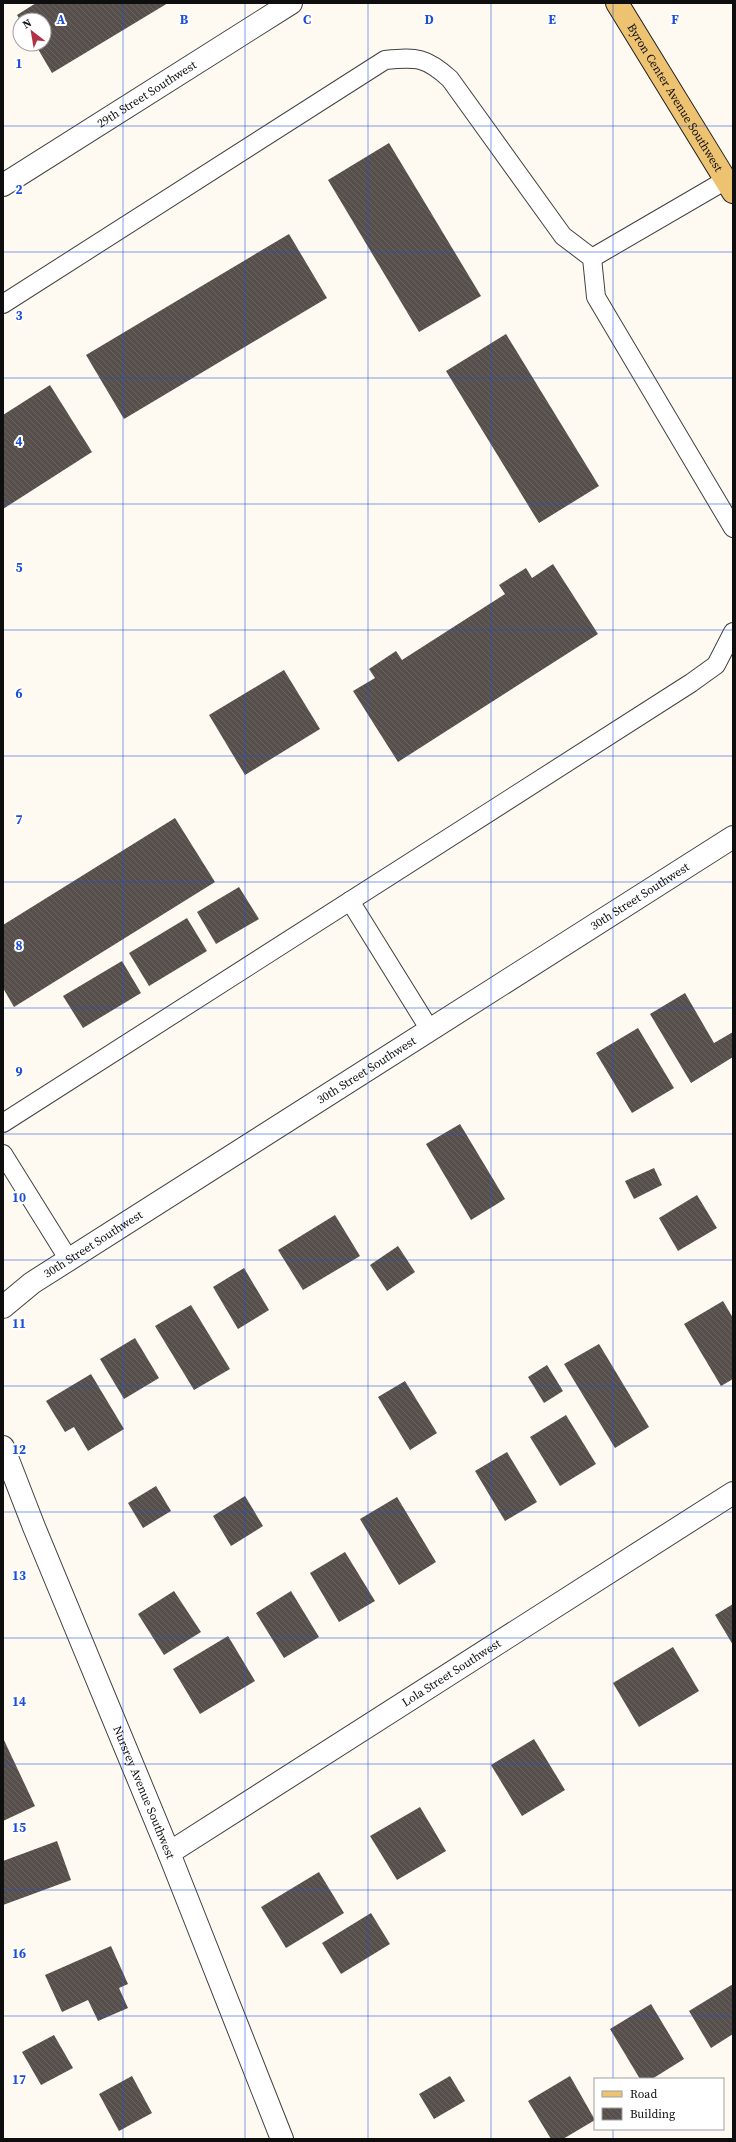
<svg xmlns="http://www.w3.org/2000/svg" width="736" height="2142" font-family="'Source Serif 4',serif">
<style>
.building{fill:url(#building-back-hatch)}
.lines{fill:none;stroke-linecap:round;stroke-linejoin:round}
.lane-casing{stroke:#414141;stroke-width:20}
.street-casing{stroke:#414141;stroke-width:24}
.primary-casing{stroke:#1f1f1f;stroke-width:24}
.lane{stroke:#fff;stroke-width:18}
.street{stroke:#fff;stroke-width:22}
.primary{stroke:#edc271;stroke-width:22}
.grid{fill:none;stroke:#1d4ed8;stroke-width:1;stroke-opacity:0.55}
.labels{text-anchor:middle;stroke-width:4;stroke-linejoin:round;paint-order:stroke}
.street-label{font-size:12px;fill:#0e0e0e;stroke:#fff}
.grid-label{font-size:13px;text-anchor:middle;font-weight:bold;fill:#1d4ed8;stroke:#fff;stroke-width:4;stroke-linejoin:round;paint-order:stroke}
</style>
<defs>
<pattern id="building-back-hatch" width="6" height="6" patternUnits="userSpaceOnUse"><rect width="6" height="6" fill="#564f4c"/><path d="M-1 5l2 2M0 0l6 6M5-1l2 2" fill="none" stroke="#696461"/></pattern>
</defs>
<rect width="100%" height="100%" fill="#fefaf1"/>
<g class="building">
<path d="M36,3H168L52,73L35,44H44V20H20L17,15Z"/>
<path d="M389,143L481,296L419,332L328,180Z"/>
<path d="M289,234L327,298L124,419L86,355Z"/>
<path d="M506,334L599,486L539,523L446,371Z"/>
<path d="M50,385L92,452L3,509V415Z"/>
<path d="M553,564L598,634L398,762L353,691L375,678L369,669L396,651L402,660L505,594L499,585L526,568L532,578Z"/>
<path d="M284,670L320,729L245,775L209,715Z"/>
<path d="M175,818L215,882L14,1007L3,988V925Z"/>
<path d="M239,887L259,919L216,944L197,912Z"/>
<path d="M187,918L207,951L149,986L129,953Z"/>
<path d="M122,961L141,993L83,1028L63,996Z"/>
<path d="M685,993L714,1043L733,1032V1057L691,1083L650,1014Z"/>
<path d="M638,1028L674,1088L632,1113L596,1053Z"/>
<path d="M460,1124L505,1199L471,1220L426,1144Z"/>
<path d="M654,1168L662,1185L634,1199L625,1181Z"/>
<path d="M697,1195L717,1228L678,1251L659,1218Z"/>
<path d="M335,1215L360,1256L303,1290L278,1250Z"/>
<path d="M398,1246L415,1272L387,1291L370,1265Z"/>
<path d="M244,1268L269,1310L238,1329L213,1287Z"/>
<path d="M723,1301L733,1318V1379L721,1386L684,1324Z"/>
<path d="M191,1305L230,1369L194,1390L155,1326Z"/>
<path d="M135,1338L159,1378L124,1399L100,1359Z"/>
<path d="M599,1344L649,1427L615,1448L564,1364Z"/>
<path d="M547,1365L563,1391L544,1403L528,1377Z"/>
<path d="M91,1374L124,1429L88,1451L74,1427L65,1432L46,1401Z"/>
<path d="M405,1381L437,1433L410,1450L378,1397Z"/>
<path d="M566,1415L596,1464L560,1486L530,1437Z"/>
<path d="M507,1452L537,1502L505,1521L475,1471Z"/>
<path d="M156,1486L171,1511L143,1528L128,1503Z"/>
<path d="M245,1496L263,1526L231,1546L213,1516Z"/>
<path d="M397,1497L436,1562L399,1585L360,1519Z"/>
<path d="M345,1552L375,1601L339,1622L310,1573Z"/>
<path d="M174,1591L201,1632L164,1655L138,1614Z"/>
<path d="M291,1591L319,1637L284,1658L256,1613Z"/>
<path d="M733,1604V1645L715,1615Z"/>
<path d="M228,1636L255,1681L200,1714L173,1669Z"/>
<path d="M673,1647L699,1691L639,1727L613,1683Z"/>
<path d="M3,1738L35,1806L3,1821Z"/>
<path d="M534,1739L565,1790L522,1816L491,1765Z"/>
<path d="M420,1807L446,1851L397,1880L370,1836Z"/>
<path d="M57,1841L71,1880L3,1905V1861Z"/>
<path d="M319,1872L344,1913L286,1948L261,1907Z"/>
<path d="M371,1913L390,1944L341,1974L322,1943Z"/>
<path d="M111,1946L128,1984L119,1988L128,2008L98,2021L88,2000L62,2012L45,1975Z"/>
<path d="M733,1984V2034L711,2048L689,2011Z"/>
<path d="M651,2004L684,2059L652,2079H640L610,2029Z"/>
<path d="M54,2035L73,2068L41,2085L22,2052Z"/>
<path d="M132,2076L152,2113L119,2131L99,2094Z"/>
<path d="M450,2076L465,2101L434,2119L419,2094Z"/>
<path d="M570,2076L595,2120L563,2139H551L528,2101Z"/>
</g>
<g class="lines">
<g class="lane-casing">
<g id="lane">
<path d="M592,258L726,180"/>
<path d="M3,304L385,60C417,57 426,57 450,79L563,236L592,258L596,297L733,528"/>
<path d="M350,901L430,1030"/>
<path d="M3,1123L691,683L716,665L733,632"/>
<path d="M3,1154L69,1260"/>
</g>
</g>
<g class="street-casing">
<g id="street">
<path id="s1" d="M3,185L291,3"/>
<path id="s2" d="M3,1307L32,1283L733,837"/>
<path id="s3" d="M3,1447L34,1527L169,1853L282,2139"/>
<path id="s4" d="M169,1853L733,1493"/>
</g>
</g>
<g class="primary-casing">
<g id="primary">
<path id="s5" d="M617,3L733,192"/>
</g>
</g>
<use href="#lane" class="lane"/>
<use href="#street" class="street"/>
<use href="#primary" class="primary"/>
</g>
<path class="grid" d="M123,3V2139M245,3V2139M368,3V2139M491,3V2139M613,3V2079M3,126H733M3,252H733M3,378H733M3,504H733M3,630H733M3,756H733M3,882H733M3,1008H733M3,1134H733M3,1260H733M3,1386H733M3,1512H733M3,1638H733M3,1764H733M3,1890H733M3,2016H733M613,2129V2139"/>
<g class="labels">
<g class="street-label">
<text dy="4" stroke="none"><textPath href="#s1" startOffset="170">29th Street Southwest</textPath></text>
<text dy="4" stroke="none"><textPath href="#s5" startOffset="111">Byron Center Avenue Southwest</textPath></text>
<text dy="4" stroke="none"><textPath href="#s2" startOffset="758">30th Street Southwest</textPath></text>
<text dy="4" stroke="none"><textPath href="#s2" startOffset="434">30th Street Southwest</textPath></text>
<text dy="4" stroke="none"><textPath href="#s2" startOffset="110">30th Street Southwest</textPath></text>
<text dy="4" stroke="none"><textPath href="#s4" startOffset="335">Lola Street Southwest</textPath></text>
<text dy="4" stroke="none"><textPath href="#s3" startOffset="373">Nursrey Avenue Southwest</textPath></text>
</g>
</g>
<g class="grid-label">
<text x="61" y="24">A</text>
<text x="184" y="24">B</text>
<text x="307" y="24">C</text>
<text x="429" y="24">D</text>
<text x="552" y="24">E</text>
<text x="675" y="24">F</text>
<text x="19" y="68">1</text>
<text x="19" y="194">2</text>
<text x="19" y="320">3</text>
<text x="19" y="446">4</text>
<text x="19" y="572">5</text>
<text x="19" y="698">6</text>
<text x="19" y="824">7</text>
<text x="19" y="950">8</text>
<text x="19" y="1076">9</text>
<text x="19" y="1202">10</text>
<text x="19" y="1328">11</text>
<text x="19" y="1454">12</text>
<text x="19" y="1580">13</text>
<text x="19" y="1706">14</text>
<text x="19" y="1832">15</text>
<text x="19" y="1958">16</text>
<text x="19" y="2084">17</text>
</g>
<rect width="736" height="2142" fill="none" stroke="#0e0e0e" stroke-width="8"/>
<rect x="594" y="2078" width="130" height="52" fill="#ffffff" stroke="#9f9f9f"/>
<rect x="602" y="2091" width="20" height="6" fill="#edc271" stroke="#9f9f9f"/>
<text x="630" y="2098" font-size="12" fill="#0e0e0e">Road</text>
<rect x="602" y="2108" width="20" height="12" fill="url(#building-back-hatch)" stroke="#9f9f9f"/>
<text x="630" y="2118" font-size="12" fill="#0e0e0e">Building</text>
<g transform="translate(32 32) rotate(329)"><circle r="19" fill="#ffffff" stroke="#9f9f9f"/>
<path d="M0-3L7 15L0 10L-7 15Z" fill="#b33145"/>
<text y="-6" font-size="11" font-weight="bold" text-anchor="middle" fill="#0e0e0e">N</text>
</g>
</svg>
